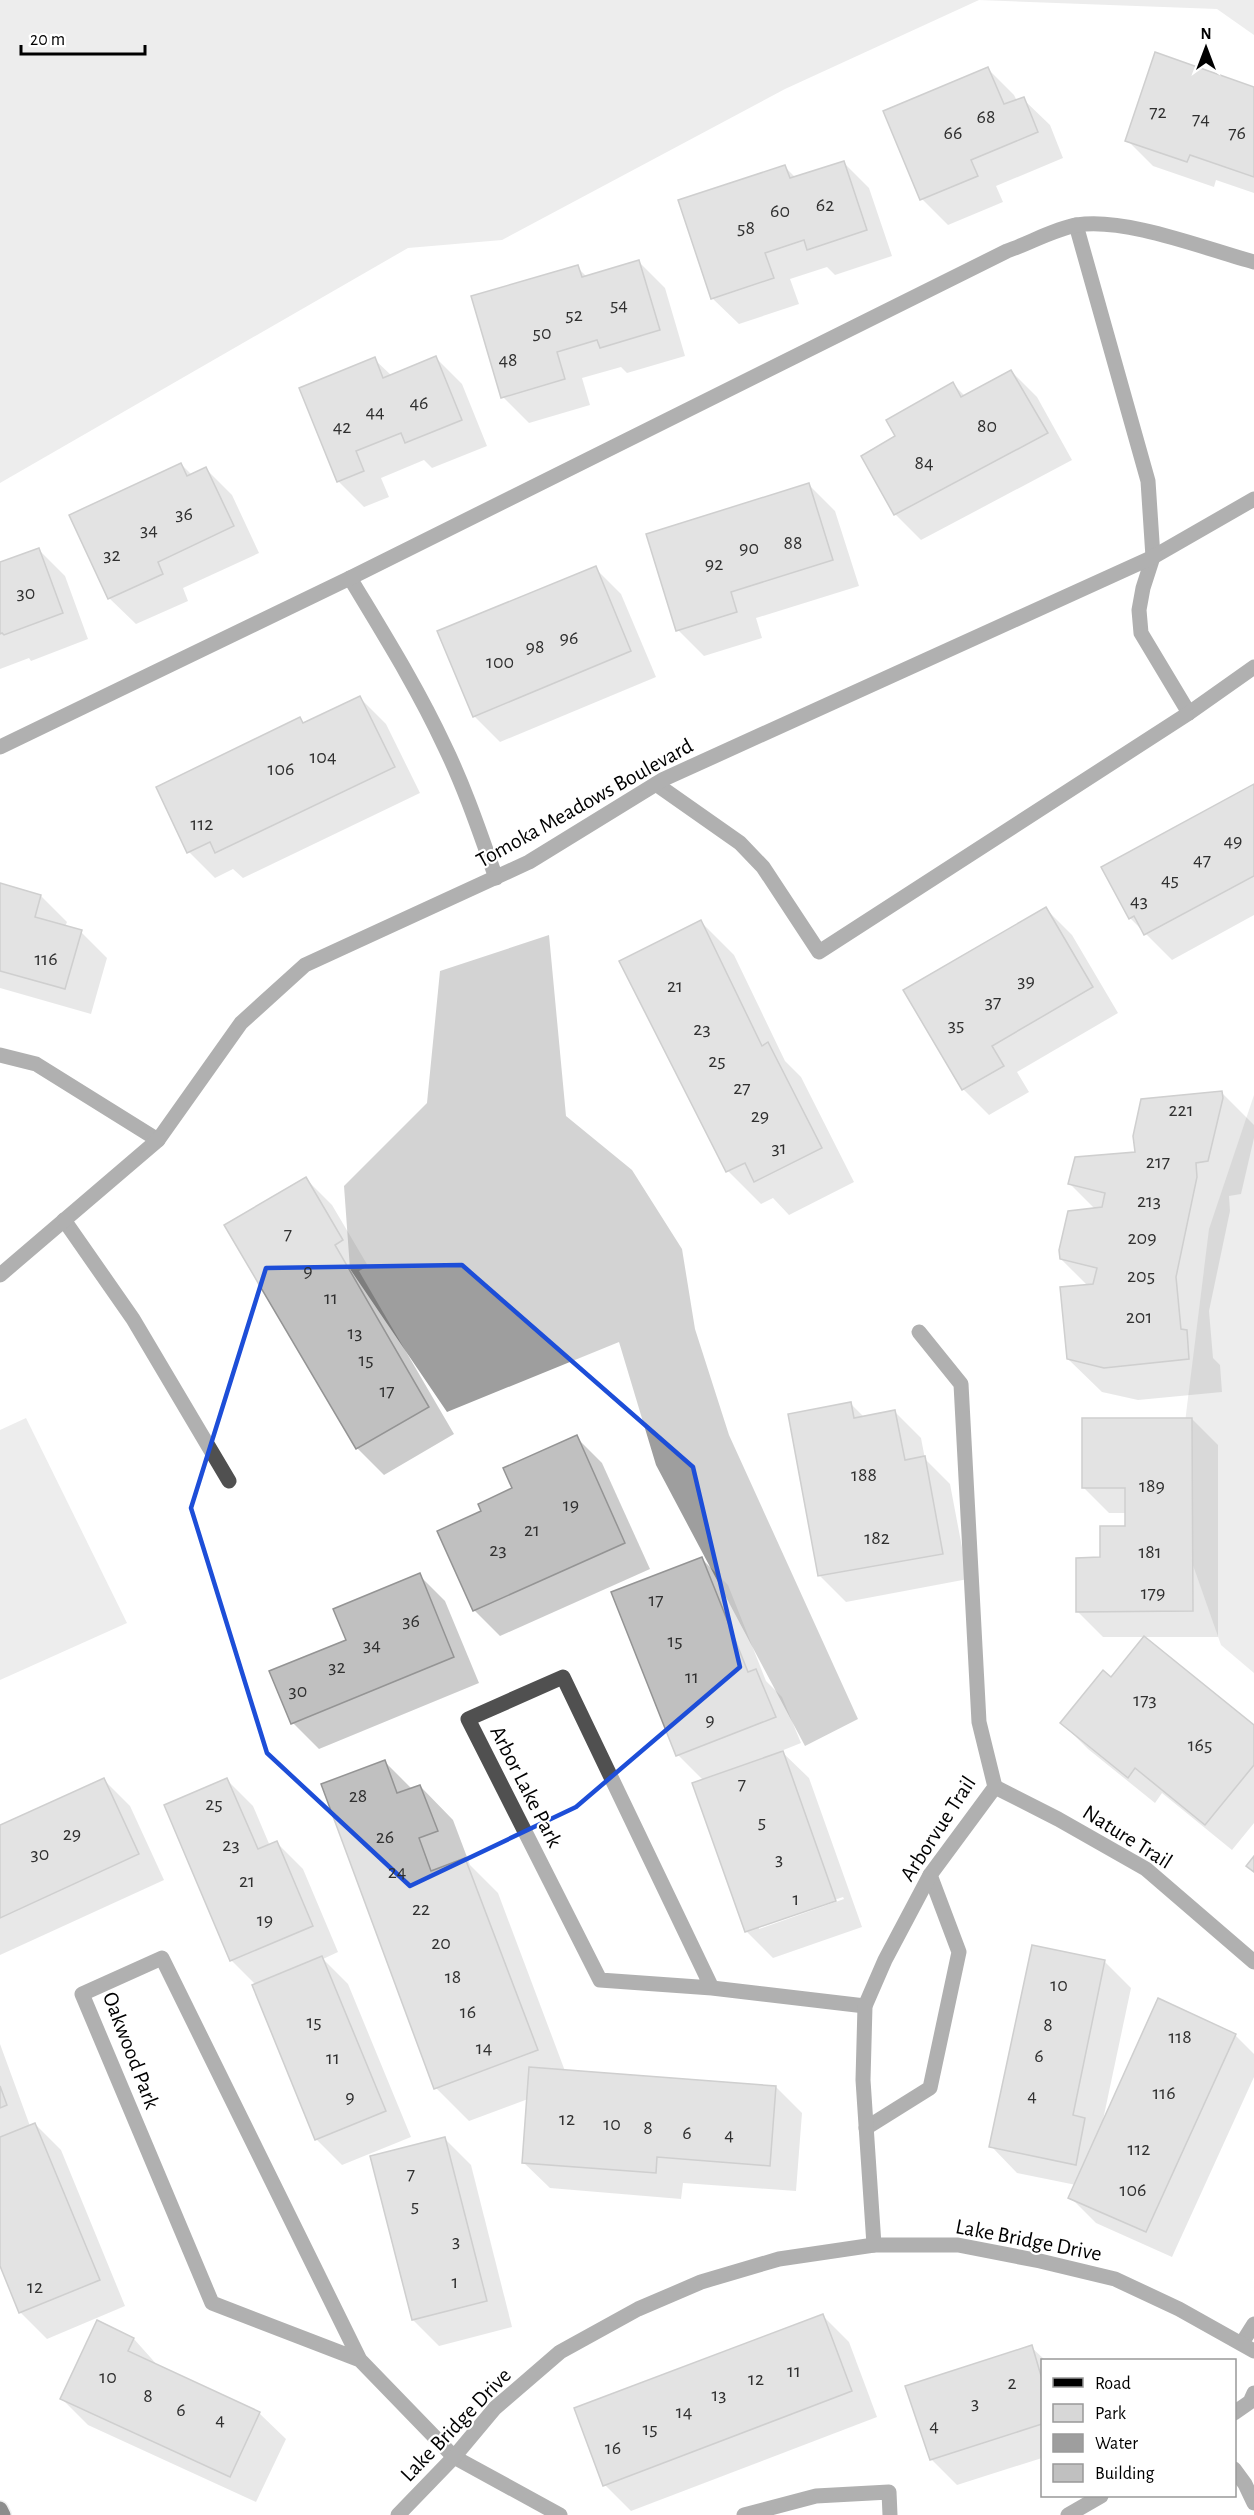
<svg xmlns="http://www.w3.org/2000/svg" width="1254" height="2515" font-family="'Alegreya Sans',sans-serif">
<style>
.green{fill:#d7d7d7}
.water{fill:#9e9e9e}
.shadow{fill:#0003;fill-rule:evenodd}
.building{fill:#c0c0c0;stroke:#949494;stroke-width:1.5}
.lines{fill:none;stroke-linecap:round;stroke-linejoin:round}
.major-casing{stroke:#dbdbdb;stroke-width:18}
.minor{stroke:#505050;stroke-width:15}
.major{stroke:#000;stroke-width:15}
.marked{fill:none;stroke:#1d4ed8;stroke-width:4.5;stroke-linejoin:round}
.labels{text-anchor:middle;stroke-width:4.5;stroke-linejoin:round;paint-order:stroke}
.number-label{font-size:20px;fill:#303030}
.street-label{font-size:22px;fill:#000;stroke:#fff}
</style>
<rect width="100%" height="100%" fill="#fff"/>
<g class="green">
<path d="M0,0H1254V35L1217,9L979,0L785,89L502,240L408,248L0,483Z"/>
<path d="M1254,1095V1673L1221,1645L1174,1511L1209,1229Z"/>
<path d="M26,1418L127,1623L0,1680V1430Z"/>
</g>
<path class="water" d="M549,935L566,1116L632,1170L682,1249L695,1329L729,1435L858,1719L805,1746L656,1465L619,1342L447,1412L350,1269L344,1186L427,1103L440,971Z"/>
<g class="shadow">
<path d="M988,69L1014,95L1017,101L1023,99L1050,125L1063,158L996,186L1003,202L948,225L922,199L885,112Z"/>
<path d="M1254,88V193L1216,180L1214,187L1153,166L1127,140Z"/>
<path d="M843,162L869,188L892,256L835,275L827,267L790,279L799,304L739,324L712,298L785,167L796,178Z"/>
<path d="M639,262L665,288L685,356L627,373L621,367L582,378L590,405L529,423L503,397L577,267L587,277Z"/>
<path d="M436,358L462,384L487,446L432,468L424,460L381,478L389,497L364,507L338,481L374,359L392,376Z"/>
<path d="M1011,371L1037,397L1072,460L921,540L895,514L898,437L953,384L965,396Z"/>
<path d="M181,464L192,475L206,469L232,495L259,553L183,588L188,601L136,624L109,598L71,515Z"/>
<path d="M809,485L835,511L859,586L756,618L762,638L704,656L678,630Z"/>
<path d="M39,550L65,576L88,639L31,661L29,658L0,669V564Z"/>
<path d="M595,568L621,594L656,677L500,742L474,716Z"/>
<path d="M360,698L386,724L420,793L243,878L233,869L215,878L189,852L300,719L305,724Z"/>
<path d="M1254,786V915L1172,960L1130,918Z"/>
<path d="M0,885L41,896L67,922L65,927L81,932L107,958L91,1014L0,988Z"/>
<path d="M1046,909L1072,935L1118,1013L1017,1072L1029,1092L989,1115L963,1089Z"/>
<path d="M701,922L734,955L785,1061L801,1077L854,1182L789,1215L773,1198L761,1204L728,1171Z"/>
<path d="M1222,1093L1254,1125V1138L1241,1194L1229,1196L1230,1211L1209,1311L1213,1358L1220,1365L1222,1392L1138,1400L1102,1392L1068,1359L1088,1286L1061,1259L1095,1209L1070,1184L1136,1153Z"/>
<path d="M306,1179L332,1205L368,1266L359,1271L454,1434L384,1475L358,1449L227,1225Z"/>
<path d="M851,1404L864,1417L895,1412L921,1438L925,1459L950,1484L968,1579L846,1602L820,1576L790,1415Z"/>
<path d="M1192,1419L1218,1445V1637H1103L1077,1611L1101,1558L1127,1528V1513H1109L1083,1487Z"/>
<path d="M576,1437L602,1463L650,1569L500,1636L474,1610L483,1512Z"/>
<path d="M702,1559L728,1585L766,1681L782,1697L801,1743L781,1751L809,1778L862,1927L773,1958L747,1932L694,1783L703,1780L678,1755L613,1593ZM843,1897L844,1899L759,1929V1926Z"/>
<path d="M419,1575L445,1601L479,1683L319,1749L293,1723L271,1672L348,1640Z"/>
<path d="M1111,1679L1254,1727V1823L1232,1850L1162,1793L1155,1803L1088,1749L1062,1723Z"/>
<path d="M385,1762L412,1789L420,1786L453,1820L470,1865L498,1893L565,2071L776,2087L802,2113L796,2191L683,2183L681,2199L550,2188L523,2162L528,2099L469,2121L436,2088Z"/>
<path d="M104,1780L130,1806L164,1880L0,1955V1827Z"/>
<path d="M227,1780L253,1806L270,1846L277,1843L303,1869L338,1952L323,1959L348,1984L411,2137L342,2165L316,2139L256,1985L231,1960Z"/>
<path d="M1105,1962L1131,1988L1103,2120L1235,2035L1254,2054V2077L1172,2257L1096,2223L1070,2197L1076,2185L1017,2173L991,2146Z"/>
<path d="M0,2044L30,2126L35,2124L61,2150L125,2306L47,2339L21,2313L0,2263Z"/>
<path d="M445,2139L471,2165L512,2327L439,2346L413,2320Z"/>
<path d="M823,2316L849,2342L877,2417L631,2511L605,2485Z"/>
<path d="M98,2322L134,2339L159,2367L259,2413L286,2439L256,2502L88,2425L62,2399Z"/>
<path d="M1031,2347L1045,2360H1042V2458L957,2485L931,2459Z"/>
</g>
<g class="building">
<path d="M1155,52L1254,87V177L1190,155L1187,162L1125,141Z"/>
<path d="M988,67L1004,104L1024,97L1038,132L971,160L978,176L920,200L883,111Z"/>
<path d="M844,161L867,230L807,250L804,240L765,253L774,278L711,299L678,200L785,165L790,178Z"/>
<path d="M639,260L660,330L600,348L597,340L557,352L565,379L501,398L471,296L578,265L582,277Z"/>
<path d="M436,356L462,420L405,443L401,433L356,451L364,471L337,482L299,388L375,357L383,378Z"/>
<path d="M1011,370L1048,433L894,515L861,456L895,436L886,420L953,382L961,397Z"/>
<path d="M181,463L187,476L206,467L234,526L158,562L163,574L108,599L69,515Z"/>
<path d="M809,483L833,560L731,592L737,612L676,631L646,534Z"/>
<path d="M39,548L63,613L4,635L2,633L0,634V562Z"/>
<path d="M596,566L631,651L473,717L437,631Z"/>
<path d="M360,696L395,767L215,853L210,842L187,853L156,787L300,717L303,723Z"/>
<path d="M1254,784V876L1144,935L1134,916L1129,919L1101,867Z"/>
<path d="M0,883L41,895L35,917L82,930L65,989L0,971Z"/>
<path d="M1046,907L1093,987L992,1046L1004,1066L962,1090L903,990Z"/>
<path d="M701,920L762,1046L768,1042L822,1148L754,1182L745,1163L726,1172L619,961Z"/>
<path d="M1222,1091L1223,1098L1208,1161L1196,1163L1197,1177L1176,1277L1181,1329L1187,1330L1189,1359L1104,1368L1067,1359L1060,1287L1093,1284L1097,1268L1060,1259L1059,1250L1068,1211L1102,1207L1105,1193L1068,1184L1075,1157L1135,1152L1133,1136L1141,1099Z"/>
<path d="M306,1177L343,1240L335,1245L429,1407L356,1449L224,1225Z"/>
<path d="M851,1402L854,1418L895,1410L905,1460L925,1456L943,1554L818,1576L788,1414Z"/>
<path d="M1082,1418H1192L1193,1611L1076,1612V1558L1100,1557V1526H1125V1488H1082Z"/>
<path d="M577,1435L625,1543L473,1611L437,1531L481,1511L478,1504L512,1488L503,1468Z"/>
<path d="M702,1557L748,1672L756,1669L776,1717L676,1756L611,1592Z"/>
<path d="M420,1573L454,1657L291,1724L269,1671L346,1640L333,1609Z"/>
<path d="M1144,1636L1254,1725V1765L1205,1825L1135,1768L1128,1778L1060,1723L1103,1670L1111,1677Z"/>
<path d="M783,1751L836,1901L745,1932L692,1783Z"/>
<path d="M385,1760L397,1793L420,1785L438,1831L419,1838L431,1871L465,1858L538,2050L434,2089L321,1784Z"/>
<path d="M104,1778L139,1854L0,1918V1825Z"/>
<path d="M227,1778L258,1849L277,1841L313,1926L230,1961L164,1805Z"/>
<path d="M1254,1856V1872L1246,1866Z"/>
<path d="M1032,1945L1105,1960L1073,2115L1085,2118L1076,2165L989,2147Z"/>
<path d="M322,1956L386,2111L315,2140L252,1985Z"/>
<path d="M1158,1998L1236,2034L1146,2232L1068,2198Z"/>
<path d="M529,2067L776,2086L770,2166L657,2157L656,2173L522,2163Z"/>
<path d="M0,2086L7,2105L0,2108Z"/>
<path d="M35,2123L100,2280L19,2313L0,2266V2137Z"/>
<path d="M445,2137L487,2301L412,2320L370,2156Z"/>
<path d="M823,2314L852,2391L603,2486L574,2408Z"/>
<path d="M97,2320L134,2338L128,2351L260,2412L230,2477L60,2399Z"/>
<path d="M1032,2345L1042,2379V2424L930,2460L905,2386Z"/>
</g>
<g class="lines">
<g class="major-casing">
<path id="major" d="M0,2509L3,2515"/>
</g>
<g class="minor">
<path d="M1076,225L1148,481L1153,557L1143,588L1139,610L1141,633L1189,713"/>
<path d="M350,578C383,633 417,687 444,745C465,788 480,833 496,878"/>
<path d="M0,747L350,578L1007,251C1030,243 1054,229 1077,225C1125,217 1206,249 1254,262"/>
<path d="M656,784L740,843L763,867L819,952L1189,713L1254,667"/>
<path d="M0,1055L36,1064L158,1140"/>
<path d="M64,1220L133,1319L229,1481"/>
<path d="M0,1275L158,1140L241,1023L305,965L529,862L664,779L1153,557L1254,499"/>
<path d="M995,1787L1058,1819L1146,1869L1254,1962"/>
<path d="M712,1988L563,1677L468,1719L600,1980L712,1988L865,2006"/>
<path d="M866,2128L930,2088L959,1952L930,1875"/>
<path d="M874,2245L863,2080L865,2006L885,1960L930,1875L995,1787L979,1722L961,1384L919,1332"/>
<path d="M1242,2343L1254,2324"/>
<path d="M360,2360L162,1958L82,1994L212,2303L360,2360L454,2457L560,2515"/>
<path d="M1234,2413L1250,2402L1254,2393"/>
<path d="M1234,2469L1245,2484L1254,2503"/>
<path d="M398,2515L454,2457L495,2408L560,2352L638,2309L701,2282L779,2259L874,2245H958L1040,2261L1115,2279L1179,2309L1254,2351"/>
<path d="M744,2515L816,2496L889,2492L890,2515"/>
<path d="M1068,2515L1101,2496"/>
</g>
<use href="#major" class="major"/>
</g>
<path d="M0 0H1254V2515H0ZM462,1265L693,1467L740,1667L576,1807L410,1886L267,1753L191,1508L266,1268Z" fill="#fff" fill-opacity=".55" fill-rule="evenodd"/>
<path class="marked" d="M462,1265L693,1467L740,1667L576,1807L410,1886L267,1753L191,1508L266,1268Z"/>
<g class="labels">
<g class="number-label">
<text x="1158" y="118">72</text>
<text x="986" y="123">68</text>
<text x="1201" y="125">74</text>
<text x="953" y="139">66</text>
<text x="1237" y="139">76</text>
<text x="825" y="211">62</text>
<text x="780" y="217">60</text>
<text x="746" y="234">58</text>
<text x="619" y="311">54</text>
<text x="574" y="321">52</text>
<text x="542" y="339">50</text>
<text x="508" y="366">48</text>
<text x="419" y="409">46</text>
<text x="375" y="418">44</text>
<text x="987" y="432">80</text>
<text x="342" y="433">42</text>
<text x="924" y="469">84</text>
<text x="184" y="520">36</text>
<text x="149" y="536">34</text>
<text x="793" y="549">88</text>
<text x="749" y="554">90</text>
<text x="112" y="561">32</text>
<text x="714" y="570">92</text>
<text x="26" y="599">30</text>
<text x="569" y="644">96</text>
<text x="535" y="653">98</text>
<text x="500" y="668">100</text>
<text x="323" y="763">104</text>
<text x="281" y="775">106</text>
<text x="202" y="830">112</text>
<text x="1233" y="847">49</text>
<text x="1202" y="866">47</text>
<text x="1170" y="886">45</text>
<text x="1139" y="907">43</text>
<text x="46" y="965">116</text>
<text x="1026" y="987">39</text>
<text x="675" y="992">21</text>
<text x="993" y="1008">37</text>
<text x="956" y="1031">35</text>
<text x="702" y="1035">23</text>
<text x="717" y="1067">25</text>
<text x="742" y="1094">27</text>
<text x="1181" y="1116">221</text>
<text x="760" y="1122">29</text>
<text x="779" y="1154">31</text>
<text x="1158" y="1168">217</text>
<text x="1149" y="1207">213</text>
<text x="288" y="1240">7</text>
<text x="1142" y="1244">209</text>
<text x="308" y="1277">9</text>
<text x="1141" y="1282">205</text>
<text x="331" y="1304">11</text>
<text x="1139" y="1323">201</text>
<text x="355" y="1339">13</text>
<text x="366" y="1366">15</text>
<text x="387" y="1397">17</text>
<text x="864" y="1481">188</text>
<text x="1152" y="1492">189</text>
<text x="571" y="1511">19</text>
<text x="532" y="1536">21</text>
<text x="877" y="1544">182</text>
<text x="498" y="1556">23</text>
<text x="1150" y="1558">181</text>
<text x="1153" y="1599">179</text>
<text x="656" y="1606">17</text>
<text x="411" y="1627">36</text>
<text x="675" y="1647">15</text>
<text x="372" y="1651">34</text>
<text x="337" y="1673">32</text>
<text x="692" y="1683">11</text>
<text x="298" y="1697">30</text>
<text x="1145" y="1706">173</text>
<text x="710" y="1726">9</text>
<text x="1200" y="1751">165</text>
<text x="742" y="1790">7</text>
<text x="358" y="1802">28</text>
<text x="214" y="1810">25</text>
<text x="762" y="1828">5</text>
<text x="72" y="1840">29</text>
<text x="385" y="1843">26</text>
<text x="231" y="1851">23</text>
<text x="40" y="1860">30</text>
<text x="779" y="1865">3</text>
<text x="397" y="1878">24</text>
<text x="247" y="1887">21</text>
<text x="796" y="1905">1</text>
<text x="421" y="1915">22</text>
<text x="265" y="1926">19</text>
<text x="441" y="1949">20</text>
<text x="453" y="1983">18</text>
<text x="1059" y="1991">10</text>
<text x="468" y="2018">16</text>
<text x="314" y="2028">15</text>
<text x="1048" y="2031">8</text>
<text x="1180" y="2043">118</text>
<text x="484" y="2054">14</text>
<text x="1039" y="2062">6</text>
<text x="333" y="2064">11</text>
<text x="1164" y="2099">116</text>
<text x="1032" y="2102">4</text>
<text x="350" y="2103">9</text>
<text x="567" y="2125">12</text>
<text x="612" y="2130">10</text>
<text x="648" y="2134">8</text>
<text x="687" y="2139">6</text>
<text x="729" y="2141">4</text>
<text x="1139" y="2155">112</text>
<text x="411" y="2180">7</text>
<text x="1133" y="2196">106</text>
<text x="415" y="2212">5</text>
<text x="456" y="2247">3</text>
<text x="455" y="2288">1</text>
<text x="35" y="2293">12</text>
<text x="794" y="2377">11</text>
<text x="108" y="2383">10</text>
<text x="756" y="2385">12</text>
<text x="1012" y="2389">2</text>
<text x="719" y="2401">13</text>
<text x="148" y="2402">8</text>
<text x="975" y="2409">3</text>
<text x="181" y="2416">6</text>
<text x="684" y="2418">14</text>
<text x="220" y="2426">4</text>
<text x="934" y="2432">4</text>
<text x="650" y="2435">15</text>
<text x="613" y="2454">16</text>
</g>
<g class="street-label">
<text transform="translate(584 802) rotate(-29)" y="8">Tomoka Meadows Boulevard</text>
<text transform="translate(527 1786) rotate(63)" y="8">Arbor Lake Park</text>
<text transform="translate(937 1828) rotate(-57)" y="8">Arborvue Trail</text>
<text transform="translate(1128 1836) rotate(32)" y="8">Nature Trail</text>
<text transform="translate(132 2050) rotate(69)" y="8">Oakwood Park</text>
<text transform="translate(1029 2239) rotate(11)" y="8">Lake Bridge Drive</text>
<text transform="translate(455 2424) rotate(-46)" y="8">Lake Bridge Drive</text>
</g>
</g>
<rect x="1041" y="2359" width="195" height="138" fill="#ffffff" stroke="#999999" stroke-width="1.5"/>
<rect x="1053" y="2378" width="30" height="9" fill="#000000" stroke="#999999" stroke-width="1.5"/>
<text x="1095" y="2389" font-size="18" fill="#000000">Road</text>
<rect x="1053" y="2404" width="30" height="18" fill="#d7d7d7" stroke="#999999" stroke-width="1.5"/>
<text x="1095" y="2419" font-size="18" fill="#000000">Park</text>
<rect x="1053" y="2434" width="30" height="18" fill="#9e9e9e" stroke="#999999" stroke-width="1.5"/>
<text x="1095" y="2449" font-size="18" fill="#000000">Water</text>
<rect x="1053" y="2464" width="30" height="18" fill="#c0c0c0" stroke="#999999" stroke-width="1.5"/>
<text x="1095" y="2479" font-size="18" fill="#000000">Building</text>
<g transform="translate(1206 48)" stroke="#ffffff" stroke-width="4.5" paint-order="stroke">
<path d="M0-4.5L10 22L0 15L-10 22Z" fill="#000000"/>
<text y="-9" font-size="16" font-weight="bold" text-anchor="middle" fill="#000000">N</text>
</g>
<path d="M21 45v9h124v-9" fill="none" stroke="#000000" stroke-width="3"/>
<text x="30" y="45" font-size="18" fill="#000000" stroke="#ffffff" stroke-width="4.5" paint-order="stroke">20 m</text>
</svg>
